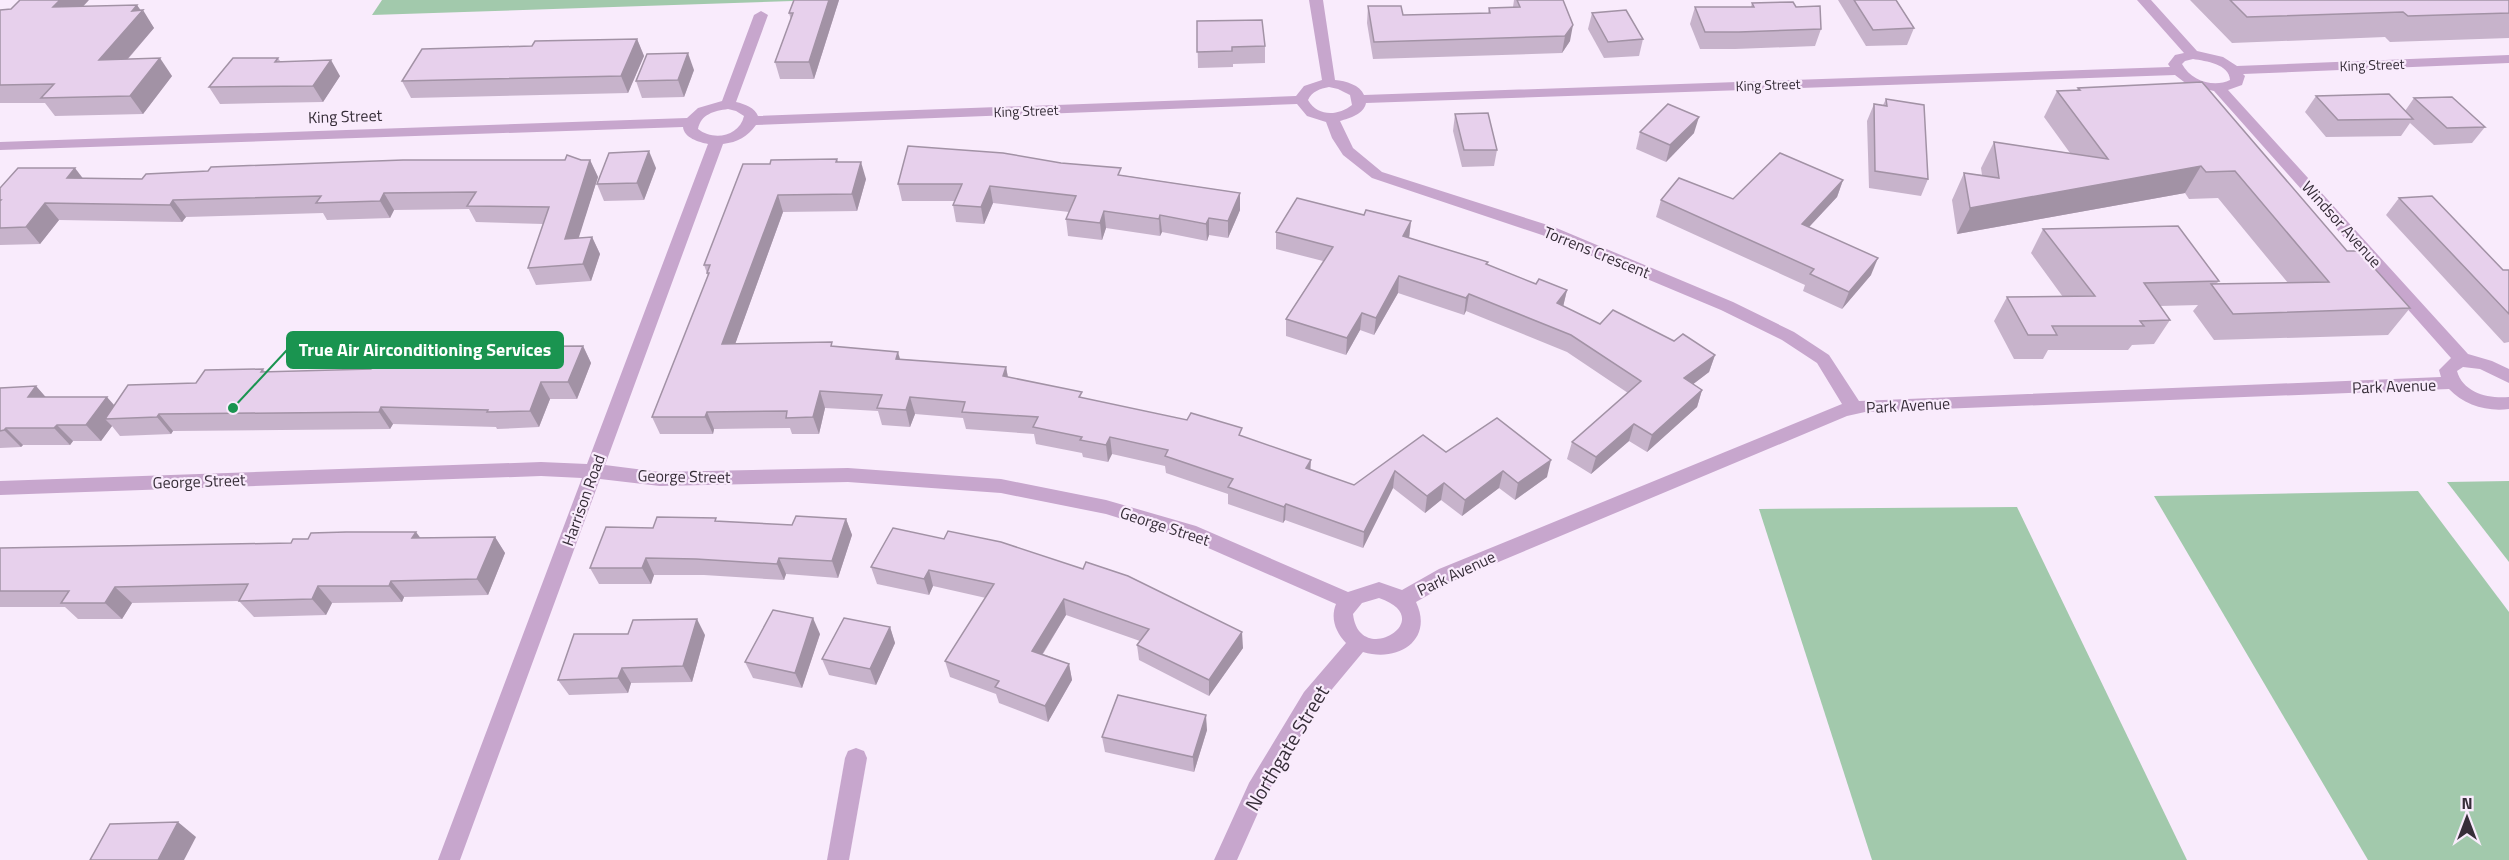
<svg xmlns="http://www.w3.org/2000/svg" width="2509" height="860" font-family="'Titillium Web',sans-serif">
<style>
.green{fill:#a2c9ac}
.lines{fill:none;stroke-linecap:round;stroke-linejoin:round}
.minor{fill:#c7a6cd;fill-rule:evenodd}
.wall{fill:#c7b3cb}
.shaded-wall{fill:#a292a5}
.building{fill:#e7d0ec;stroke:#a292a5;stroke-width:1.5}
.labels{text-anchor:middle;stroke-width:4.5;stroke-linejoin:round;paint-order:stroke}
.far-street-label{font-size:14px;fill:#362d38;stroke:#f9ebfc}
.street-label{font-size:16px;fill:#362d38;stroke:#f9ebfc}
.near-street-label{font-size:20px;fill:#362d38;stroke:#f9ebfc}
.leader{fill:none;stroke:#1a9450;stroke-width:2}
.callout-dot{fill:#1a9450;stroke:#f9ebfc;stroke-width:2}
.callout{fill:#1a9450;stroke:#1a9450;stroke-width:2}
.callout-label{font-size:18px;text-anchor:middle;font-weight:bold;fill:#fff}
</style>
<rect width="100%" height="100%" fill="#f9ebfc"/>
<g class="green">
<path d="M382,0H823L372,15Z"/>
<path d="M2509,481V562L2447,482Z"/>
<path d="M2418,491L2509,612V860H2368L2154,496Z"/>
<path d="M2017,507L2187,860H1872L1759,509Z"/>
</g>
<g class="lines">
<g class="minor">
<path d="M1309,0H1323L1335,80C1346,81 1360,85 1364,95L2170,67L2168,64L2175,55L2184,53L2137,0H2151L2197,51L2223,57L2237,66L2509,55V63L2243,74L2245,76L2242,85L2228,90L2468,354L2492,361L2509,369V383L2480,369L2463,367L2457,371C2463,393 2489,399 2509,397V409C2487,412 2464,405 2449,389L1865,412L1847,416L1453,581L1416,602C1434,640 1398,663 1363,652L1318,706L1265,797L1237,860H1214L1249,783L1304,692L1346,643C1336,632 1330,619 1336,604L1190,540L1106,514L1001,493L848,482L660,486L600,479L460,860H438L582,478L541,476L0,495V481L541,462L587,464L708,144C699,142 684,138 683,127L0,150V142L687,118L698,108L722,101L754,15L761,11L768,15L736,102C745,104 755,108 758,116L1296,96L1304,86L1322,80ZM2193,59C2206,61 2229,64 2230,80C2214,88 2191,81 2182,64L2185,61ZM2175,75L2188,85L2214,91L2451,358L2439,370L2441,377L1859,401L1829,355L1794,332L1733,302L1554,227L1382,172L1353,148L1340,121C1350,118 1364,114 1366,103ZM1329,87L1338,89L1350,95L1352,105C1338,116 1318,117 1308,100C1312,91 1320,89 1329,87ZM1297,104L1307,116L1326,122L1332,138L1343,155L1372,178L1542,235L1721,310L1782,340L1817,363L1842,404L1439,569L1402,590L1379,582L1348,592L1196,526L1106,500L1001,479L848,468L660,472L605,465L723,144C738,142 747,137 756,125ZM728,109L736,111L744,116C739,137 713,141 698,129C701,114 714,111 728,109ZM1379,598C1441,619 1359,669 1353,614L1362,603Z"/>
<path d="M856,748L864,751L867,758L849,860H827L845,758L848,751Z"/>
</g>
</g>
<g class="wall">
<path d="M794,0H839L814,79H780L775,62L791,20L789,13Z"/>
<path d="M1514,0H1563L1570,41L1562,53L1373,59L1367,23L1368,6L1403,15L1488,13L1489,8L1513,7Z"/>
<path d="M1838,0H1896L1914,28L1907,45L1866,46Z"/>
<path d="M2190,0H2509V38L2390,42L2385,37L2232,43Z"/>
<path d="M1752,3L1796,7L1821,29L1815,46L1735,49H1700L1690,24L1695,7H1751Z"/>
<path d="M84,6L141,10L154,28L128,59L172,76L143,114L55,116L45,103H0V10Z"/>
<path d="M1592,13L1643,39L1639,56L1604,58L1588,29Z"/>
<path d="M1197,21L1265,46V63L1233,64V67L1198,68Z"/>
<path d="M637,39L644,56L628,93L411,98L402,81L532,46Z"/>
<path d="M278,58L280,61L340,76L323,102L220,104L209,87Z"/>
<path d="M694,70L684,97L642,98L636,81Z"/>
<path d="M2202,82L2347,251L2410,308L2388,335L2214,340L2193,311L2198,305L2160,306L2170,320L2154,344L2132,345L2128,350H2048L2043,359H2014L1994,321L2007,297H2063L2031,253L2043,229L2219,281L2216,284L2288,283L2218,198L2189,199L2185,193L1957,234L1952,200L1964,173L1982,175L1981,168L1994,142L2070,153L2044,117L2057,91H2076L2078,88Z"/>
<path d="M2316,96L2405,111L2414,98L2485,127L2472,143L2434,145L2410,123L2401,136L2326,137L2305,112Z"/>
<path d="M1886,99L1928,179L1921,196L1869,188L1867,121L1874,104L1883,105Z"/>
<path d="M1455,114L1497,150L1494,166L1462,167L1453,131Z"/>
<path d="M1640,132L1694,133L1666,162L1636,149Z"/>
<path d="M837,159L838,162L866,179L857,211L783,212L735,344L834,347L900,359L1006,367L1008,377L1083,398L1243,437L1310,470L1354,485L1446,452L1547,477L1515,500L1499,488L1462,516L1441,500L1425,513L1393,488L1363,548L1285,520L1283,523L1228,504V494L1166,473L1165,466L1112,454L1108,462L1083,457L1082,453L1036,444L1034,434L966,429L963,418L915,414L910,427L882,425L878,411L825,408L819,434H792L790,428L714,429L713,434H660L652,417L708,276L704,265L770,164Z"/>
<path d="M590,160L598,177L578,238L592,237L600,254L591,281L536,285L528,268L543,224L476,222L469,209L394,210L390,218L327,220L323,213L186,217L182,222L59,220L40,244L0,245V188L82,178L142,179Z"/>
<path d="M656,168L644,200L604,201L597,184Z"/>
<path d="M1121,175L1240,193V210L1228,238L1209,235L1207,241L1162,232L1160,236L1106,228L1102,240L1068,236L1066,219L1069,212L993,203L984,224L956,222L953,205L955,201H902L898,184Z"/>
<path d="M1843,180L1837,197L1809,227L1871,275L1842,309L1803,291L1805,285L1656,217L1661,200L1733,199Z"/>
<path d="M2399,198L2503,270H2509V342L2504,343L2386,215Z"/>
<path d="M1364,215L1411,221L1409,238L1487,265L1536,284L1567,290L1563,306L1600,324L1674,341L1715,355L1709,372L1693,384L1702,390L1697,407L1647,452L1629,441L1591,474L1567,459L1572,442L1628,393L1567,352L1466,311L1464,315L1398,293L1374,335L1360,330L1346,355L1286,336V319L1323,261L1276,249V232Z"/>
<path d="M583,346L591,363L577,399H550L539,427L497,429L496,427L393,424L390,429L173,431L171,434L120,436L112,426L101,441H73L70,445H23L21,447L0,448V388L36,386L45,397L114,405L196,383L263,369L265,372L371,369L436,361Z"/>
<path d="M846,519L852,535L838,578L786,574L784,580L704,575H654L651,584H599L590,568L653,528L717,521L792,525Z"/>
<path d="M893,528L1243,648L1209,696L1139,660L1137,645L1140,641L1066,615L1043,654L1069,664L1072,680L1048,722L999,703L996,694L950,677L945,661L986,598L933,586L929,595L877,584L871,567Z"/>
<path d="M495,537L505,553L488,595L404,597L402,602L332,603L326,615L254,617L239,601L132,603L122,619H78L65,607H0V548L291,543L308,539Z"/>
<path d="M890,627L895,643L876,685L829,675L822,659Z"/>
<path d="M820,634L802,688L753,678L745,662Z"/>
<path d="M705,635L692,682L631,683L628,693L569,695L558,680Z"/>
<path d="M1207,730L1194,772L1105,752L1102,737Z"/>
</g>
<g class="shaded-wall">
<path d="M60,0H89L66,25L53,7Z"/>
<path d="M829,0H839L814,79L809,62Z"/>
<path d="M137,5L142,12L143,10L154,28L111,78L99,60L132,11Z"/>
<path d="M1573,25L1570,41L1562,53L1565,36Z"/>
<path d="M637,39L644,56L628,93L621,76Z"/>
<path d="M688,53L694,70L684,97L678,80Z"/>
<path d="M160,58L172,76L143,114L130,96Z"/>
<path d="M331,60L340,76L323,102L313,86Z"/>
<path d="M1699,117L1694,133L1666,162L1670,145Z"/>
<path d="M649,151L656,168L644,200L637,183Z"/>
<path d="M590,160L598,177L573,256L565,239Z"/>
<path d="M861,162L866,179L857,211L852,194Z"/>
<path d="M2201,166L2185,193L1957,234L1970,208Z"/>
<path d="M75,168L88,185L67,178Z"/>
<path d="M1843,180L1837,197L1796,241L1802,224Z"/>
<path d="M990,186L993,203L984,224L981,207Z"/>
<path d="M384,193L394,210L390,218L380,201Z"/>
<path d="M1240,193V210L1228,238V221Z"/>
<path d="M778,195L783,212L729,361L722,344Z"/>
<path d="M173,200L186,217L182,222L170,205Z"/>
<path d="M45,203L59,220L40,244L26,227Z"/>
<path d="M1104,211L1106,228L1102,240L1100,223Z"/>
<path d="M1160,215L1162,232L1160,236L1159,219Z"/>
<path d="M1209,218V235L1207,241L1206,224Z"/>
<path d="M1411,221L1409,238L1403,236Z"/>
<path d="M592,237L600,254L591,281L583,264Z"/>
<path d="M1878,258L1871,275L1842,309L1849,292Z"/>
<path d="M1399,276L1398,293L1374,335L1376,318Z"/>
<path d="M1567,290L1563,307L1557,303Z"/>
<path d="M1469,294L1466,311L1464,315L1466,298Z"/>
<path d="M1362,313L1360,330L1346,355L1347,338Z"/>
<path d="M583,346L591,363L577,399L568,382Z"/>
<path d="M898,352L903,369L896,359Z"/>
<path d="M1715,355L1709,372L1679,395L1684,378Z"/>
<path d="M1006,367L1009,384L1003,376Z"/>
<path d="M541,382L550,399L539,427L530,411Z"/>
<path d="M36,386L51,403L28,397Z"/>
<path d="M1702,390L1697,407L1647,452L1652,435Z"/>
<path d="M820,391L825,408L819,434L813,417Z"/>
<path d="M107,397L122,414L105,419L112,426L101,441L86,425Z"/>
<path d="M910,397L915,414L910,427L906,410Z"/>
<path d="M381,407L393,424L390,429L379,412Z"/>
<path d="M707,412L714,429L713,434L705,417Z"/>
<path d="M159,414L173,431L171,434L157,417Z"/>
<path d="M1634,424L1629,441L1591,474L1596,457Z"/>
<path d="M57,425L73,441L70,445L54,428Z"/>
<path d="M6,428L23,445L21,447L4,430Z"/>
<path d="M1110,437L1112,454L1108,462L1106,445Z"/>
<path d="M1311,460L1310,476L1306,468Z"/>
<path d="M1551,460L1547,477L1515,500L1518,483Z"/>
<path d="M1395,471L1393,488L1363,548L1364,532Z"/>
<path d="M1503,471L1499,488L1462,516L1465,500Z"/>
<path d="M1444,483L1441,500L1425,513L1427,496Z"/>
<path d="M1286,504L1285,520L1283,523L1284,507Z"/>
<path d="M846,519L852,535L838,578L832,561Z"/>
<path d="M416,532L428,548L412,538Z"/>
<path d="M495,537L505,553L488,595L477,579Z"/>
<path d="M646,558L654,575L651,584L642,568Z"/>
<path d="M779,558L786,574L784,580L777,564Z"/>
<path d="M929,570L933,586L929,595L924,579Z"/>
<path d="M391,581L404,597L402,602L389,586Z"/>
<path d="M318,586L332,603L326,615L312,599Z"/>
<path d="M115,587L132,603L122,619L105,603Z"/>
<path d="M1064,599L1066,615L1035,666L1032,651Z"/>
<path d="M813,618L820,634L802,688L795,673Z"/>
<path d="M697,619L705,635L692,682L683,666Z"/>
<path d="M890,627L895,643L876,685L870,669Z"/>
<path d="M1242,632L1243,648L1209,696V680Z"/>
<path d="M1069,664L1072,680L1048,722L1045,706Z"/>
<path d="M622,668L631,683L628,693L618,678Z"/>
<path d="M1206,715L1207,730L1194,772L1193,757Z"/>
<path d="M178,822L196,837L184,860H158Z"/>
</g>
<g class="building">
<path d="M20,0H60L53,7L137,5L132,11L143,10L99,60L160,58L130,96L41,98L54,84L0,85V10L11,9Z"/>
<path d="M794,0H829L809,62H775L793,13H789Z"/>
<path d="M1517,0H1563L1573,25L1565,36L1374,42L1368,6H1401L1403,15L1490,13L1489,8L1520,7Z"/>
<path d="M1854,0H1896L1914,28L1873,30Z"/>
<path d="M2230,0H2509V13L2408,16L2403,12L2247,17Z"/>
<path d="M1793,2L1796,7L1820,6L1821,29L1739,32H1705L1695,7H1754L1752,3Z"/>
<path d="M1626,10L1643,39L1608,42L1592,13Z"/>
<path d="M1262,20L1265,46L1232,47V51L1197,52V21Z"/>
<path d="M637,39L621,76L402,81L422,49L532,46L535,41Z"/>
<path d="M688,53L678,80L636,81L647,54Z"/>
<path d="M233,58H278L275,62L331,60L313,86L209,87Z"/>
<path d="M2202,82L2347,251H2359L2410,308L2233,314L2211,284L2329,282L2235,171L2206,172L2201,166L1970,208L1964,173L1999,178L1994,142L2108,159L2057,91L2080,90L2078,88Z"/>
<path d="M2389,94L2413,119L2338,120L2316,96Z"/>
<path d="M2452,97L2485,127L2447,128L2414,98Z"/>
<path d="M1886,99L1924,105L1928,179L1875,171L1874,104L1887,106Z"/>
<path d="M1668,104L1699,117L1670,145L1640,132Z"/>
<path d="M1488,113L1497,150H1464L1455,114Z"/>
<path d="M908,146L1003,153L1061,163L1121,168L1118,175L1240,193L1228,221L1209,218L1206,224L1160,215L1159,219L1104,211L1100,223L1066,219L1076,196L990,186L981,207L953,205L962,184H898Z"/>
<path d="M649,151L637,183L597,184L609,153Z"/>
<path d="M1780,153L1843,180L1802,224L1878,258L1849,292L1810,274L1814,269L1661,200L1679,178L1733,199Z"/>
<path d="M567,155L581,160H590L565,239L592,237L583,264L528,268L549,207L467,206L476,192L384,193L380,201L316,203L321,196L173,200L170,205L45,203L26,227L0,228V201L1,200H0V188L18,168H75L67,178L142,179L146,174L208,171L211,167L403,160H565Z"/>
<path d="M837,159L836,162H861L852,194L778,195L722,344L832,342L831,346L898,352L896,359L1006,367L1003,376L1082,392L1079,397L1187,420L1191,413L1242,428L1239,435L1311,460L1306,468L1354,485L1423,435L1446,452L1497,418L1551,460L1518,483L1503,471L1465,500L1444,483L1427,496L1395,471L1364,532L1286,504L1284,507L1228,487L1233,479L1165,456L1168,450L1110,437L1106,445L1080,440L1082,437L1033,427L1038,417L962,412L965,402L910,397L906,410L877,408L882,395L820,391L813,417L786,418L787,411L707,412L705,417H652L709,273H707L710,265H704L743,164H770L771,160Z"/>
<path d="M2432,196L2503,270H2509V314L2399,198Z"/>
<path d="M1297,198L1364,215L1366,210L1411,221L1403,236L1488,262L1486,264L1536,284L1539,279L1567,290L1557,303L1600,324L1613,310L1674,341L1683,334L1715,355L1684,378L1702,390L1652,435L1634,424L1596,457L1572,442L1641,381L1571,335L1469,294L1466,298L1399,276L1376,318L1362,313L1347,338L1286,319L1333,247L1276,232Z"/>
<path d="M2178,226L2219,281L2144,283L2170,320L2140,321L2144,326H2052L2057,335H2028L2007,297L2095,296L2043,229Z"/>
<path d="M583,346L568,382H541L530,411L487,412L488,410L381,407L379,412L159,414L157,417L105,419L128,385L196,383L205,370L263,369L261,372L371,369L375,362L436,361L445,347Z"/>
<path d="M36,386L28,397H107L86,425H57L54,428H6L4,430L0,431V388Z"/>
<path d="M796,516L846,519L832,561L779,558L777,564L696,559L646,558L642,568H590L606,527L653,528L657,517L716,518L715,521L792,525Z"/>
<path d="M893,528L944,539L948,531L1001,542L1083,569L1086,562L1128,576L1242,632L1209,680L1137,645L1149,629L1064,599L1032,651L1069,664L1045,706L995,687L999,681L945,661L994,584L929,570L924,579L871,567Z"/>
<path d="M346,532H416L412,538L495,537L477,579L391,581L389,586H318L312,599L239,601L248,584L115,587L105,603H61L69,591H0V548L291,543L293,539H308L311,533Z"/>
<path d="M773,610L813,618L795,673L745,662Z"/>
<path d="M844,618L890,627L870,669L822,659Z"/>
<path d="M697,619L683,666L622,668L618,678L558,680L574,634H628L633,620Z"/>
<path d="M1118,695L1206,715L1193,757L1102,737Z"/>
<path d="M178,822L158,860H90L110,824Z"/>
</g>
<g class="labels">
<g class="far-street-label">
<text transform="translate(2372 65) rotate(-2)" y="5">King Street</text>
<text transform="translate(1768 85) rotate(-2)" y="5">King Street</text>
<text transform="translate(1026 111) rotate(-2)" y="5">King Street</text>
</g>
<g class="street-label">
<text transform="translate(345 116) rotate(-2)" y="6">King Street</text>
<text transform="translate(2342 224) rotate(48)" y="6">Windsor Avenue</text>
<text transform="translate(1597 252) rotate(22)" y="6">Torrens Crescent</text>
<text transform="translate(2394 386) rotate(-2)" y="6">Park Avenue</text>
<text transform="translate(1908 405) rotate(-3)" y="6">Park Avenue</text>
<text transform="translate(684 476) rotate(1)" y="6">George Street</text>
<text transform="translate(199 481) rotate(-2)" y="6">George Street</text>
<text transform="translate(583 500) rotate(-70)" y="6">Harrison Road</text>
<text transform="translate(1165 526) rotate(18)" y="6">George Street</text>
<text transform="translate(1456 573) rotate(-25)" y="6">Park Avenue</text>
</g>
<g class="near-street-label">
<text transform="translate(1287 748) rotate(-59)" y="7">Northgate Street</text>
</g>
</g>
<path class="leader" d="M233 408L287 350"/>
<circle class="callout-dot" cx="233" cy="408" r="6"/>
<rect class="callout" x="287" y="332" width="276" height="36" rx="6"/>
<g class="callout-label">
<text x="425" y="356">True Air Airconditioning Services</text>
</g>
<g transform="translate(2467 818)" stroke="#f9ebfc" stroke-width="4.5" paint-order="stroke">
<path d="M0-4.5L10 22L0 15L-10 22Z" fill="#362d38"/>
<text y="-9" font-size="16" font-weight="bold" text-anchor="middle" fill="#362d38">N</text>
</g>
</svg>
